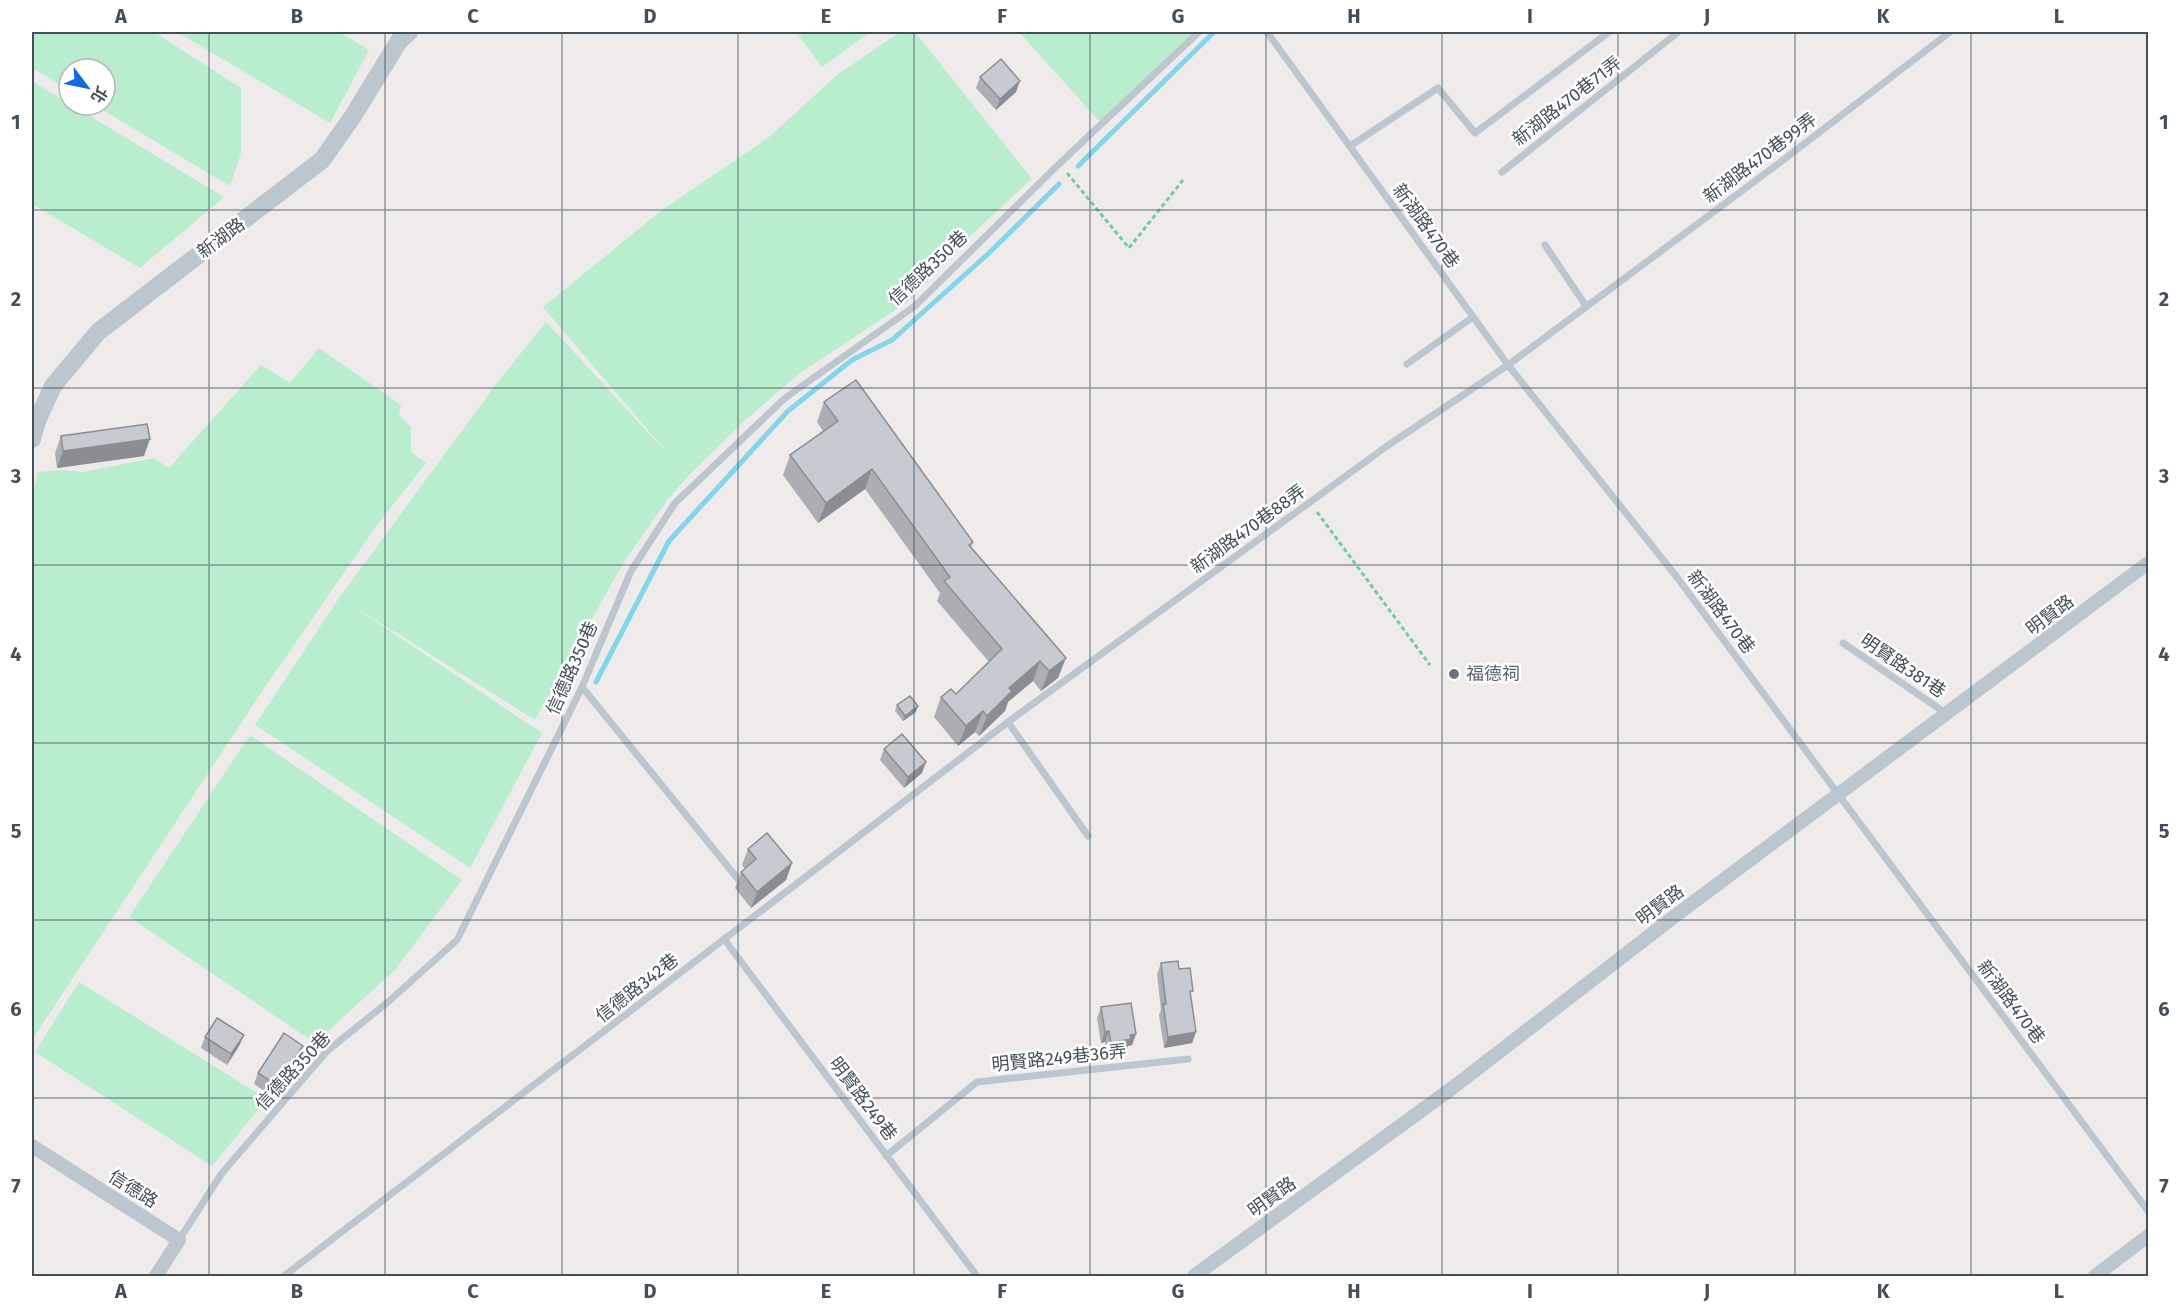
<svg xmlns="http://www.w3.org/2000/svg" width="2180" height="1308" font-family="'Fira Sans','Noto Sans TC',sans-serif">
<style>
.green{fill:#b8eece}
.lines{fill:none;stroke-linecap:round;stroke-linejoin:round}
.stream{stroke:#84d5ec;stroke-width:5}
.path{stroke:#70cda0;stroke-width:3;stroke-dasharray:4.5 3;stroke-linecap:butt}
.service{stroke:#bcc6cf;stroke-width:7}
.minor{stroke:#bcc6cf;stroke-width:14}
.tertiary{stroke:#bcc6cf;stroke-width:18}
.wall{fill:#acaeb4}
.shaded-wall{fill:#8c8d92}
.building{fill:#c8cad1;stroke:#8c8d92;stroke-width:1.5}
.grid{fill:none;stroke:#444f59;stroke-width:1.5;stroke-opacity:0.55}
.worship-dot{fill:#6b7280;stroke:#fff;stroke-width:2}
.labels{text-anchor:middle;stroke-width:5;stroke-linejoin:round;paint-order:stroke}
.street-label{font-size:18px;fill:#444f59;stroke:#fff}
.worship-label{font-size:18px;fill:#5b616d;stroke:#fff;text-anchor:start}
.neatline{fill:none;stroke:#444f59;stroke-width:2}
.grid-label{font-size:20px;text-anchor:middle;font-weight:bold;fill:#444f59}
</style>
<rect width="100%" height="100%" fill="#efebeb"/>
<g class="green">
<path d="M32,32H154L241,88V153L230,186L94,105H105V69H69V90L32,68Z"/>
<path d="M177,32H340L369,50L330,123Z"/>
<path d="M796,32H870L822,67Z"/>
<path d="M900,32H915L1032,179L972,234L909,301L800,373L743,422L688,476L668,499L624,562L535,720L350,604L542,733L470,868L255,725L339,598L497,383L546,322L671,457L543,307L662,210L768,138L838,74Z"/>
<path d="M1019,32H1196L1100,122Z"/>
<path d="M32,81L224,197L140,268L32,204Z"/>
<path d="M319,348L401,405L399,415L411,427V452L426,463L377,525L263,690L32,1040V499L38,472L62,470L83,472L154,458L169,468L261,365L290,383Z"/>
<path d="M250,735L462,880L395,970L315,1043L129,917Z"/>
<path d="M79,982L267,1099L212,1166L35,1052Z"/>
</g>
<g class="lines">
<g class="stream">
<path d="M1078,166L1214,32"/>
<path d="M596,682L669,541L788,411L852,360L892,340L988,254L1059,184"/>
</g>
<g class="path">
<path d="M1067,173L1129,248L1183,180"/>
<path d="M1317,512L1430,665"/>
</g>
<g class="service">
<path d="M1267,32L1508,365L1676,576L2148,1211"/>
<path d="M1350,146L1438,88L1475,133L1609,32"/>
<path d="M1502,172L1677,33L1675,32"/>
<path d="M1545,245L1586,306"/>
<path d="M1407,364L1473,317"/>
<path d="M1843,643L1947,714"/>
<path d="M582,687L738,879"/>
<path d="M1008,722L1088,836"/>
<path d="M724,939L977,1276"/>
<path d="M886,1156L977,1082L1188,1059"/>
<path d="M179,1240L222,1173L327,1051L388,1002L457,940L582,687L631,571L675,503L785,398L915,306L1059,164L1199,32"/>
<path d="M284,1276L1008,722L1387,446L1508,365L1778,164L1950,32"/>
</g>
<g class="minor">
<path d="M32,1146L179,1240L156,1276"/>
<path d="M1194,1276L1455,1086L1675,916L2148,563"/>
<path d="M2095,1276L2148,1236"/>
</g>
<path class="tertiary" d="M32,439L37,421L53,386L98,332L322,160L353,116L399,41L409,32"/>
</g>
<g class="wall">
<path d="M980,77L1016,92L996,110L976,88Z"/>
<path d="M824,402L973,542L971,548L1058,678L1041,691L1033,681L1008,702L1005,711L979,736L975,732L958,746L934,717L941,697L956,694L989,662L937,601L940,593L865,489L818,523L783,475L790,455L823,431L817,422Z"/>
<path d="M61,436L144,456L57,468L55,453Z"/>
<path d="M897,705L916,712L903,721L895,711Z"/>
<path d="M884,749L922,773L904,788L880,760Z"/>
<path d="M748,849L792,863L786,880L751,908L735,888L741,872L745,869L742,865Z"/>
<path d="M1161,963L1179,969L1190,996L1196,1032L1192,1043L1164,1048L1159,1015L1161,1010L1157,974Z"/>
<path d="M1101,1007L1136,1034L1132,1045L1128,1046L1127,1050L1107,1054L1105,1042L1101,1043L1097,1018Z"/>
<path d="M244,1035L239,1046L227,1065L201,1048L205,1037Z"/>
<path d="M299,1057L273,1097L254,1084L258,1073Z"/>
</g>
<g class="shaded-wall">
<path d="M1020,81L1016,92L996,110L1000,99Z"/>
<path d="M150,439L144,456L57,468L63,451Z"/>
<path d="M872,469L865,489L818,523L826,503Z"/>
<path d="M1066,658L1058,678L1041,691L1049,671Z"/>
<path d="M1040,661L1033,681L1008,702L1005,711L979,736L987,716L1009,688Z"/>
<path d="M918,706L916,712L903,721L905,716Z"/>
<path d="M983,711L975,732L958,746L966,726Z"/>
<path d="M926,762L922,773L904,788L908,777Z"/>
<path d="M792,863L786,880L751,908L757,892Z"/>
<path d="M1109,1031L1105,1042L1101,1043L1105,1032Z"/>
<path d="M1196,1032L1192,1043L1164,1048L1168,1037Z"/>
<path d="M1136,1034L1132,1045L1128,1046L1127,1050L1107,1054L1111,1043L1130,1035Z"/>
<path d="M244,1035L239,1046L227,1065L231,1054Z"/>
<path d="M303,1046L299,1057L273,1097L277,1085Z"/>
</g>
<g class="building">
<path d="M1001,59L1020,81L1000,99L980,77Z"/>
<path d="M856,380L973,542L969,545L1066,658L1049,671L1040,661L1009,688L1012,691L987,716L983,711L966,726L941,697L951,689L956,694L1002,649L944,581L950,577L872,469L826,503L790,455L838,421L824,402Z"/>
<path d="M147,424L150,439L63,451L61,436Z"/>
<path d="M910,696L918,706L905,716L897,705Z"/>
<path d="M902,734L926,762L908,777L884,749Z"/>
<path d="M767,833L792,863L757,892L741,872L756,859L748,849Z"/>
<path d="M1178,961L1179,969L1190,968L1193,991H1190L1196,1032L1168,1037L1163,1004H1166L1161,963Z"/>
<path d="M1131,1003L1136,1034L1130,1035L1131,1039L1111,1043L1109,1031L1105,1032L1101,1007Z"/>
<path d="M217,1018L244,1035L231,1054L205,1037Z"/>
<path d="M284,1033L303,1046L277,1085L258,1073Z"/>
</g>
<path class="grid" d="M209,32V1276M385,32V1276M562,32V1276M738,32V1276M914,32V1276M1090,32V1276M1266,32V1276M1442,32V1276M1618,32V1276M1795,32V1276M1971,32V1276M32,210H2148M32,388H2148M32,565H2148M32,743H2148M32,920H2148M32,1098H2148"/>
<circle class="worship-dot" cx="1454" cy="674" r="6"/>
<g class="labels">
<g class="street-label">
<text transform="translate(1567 101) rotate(-38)" y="6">新湖路470巷71弄</text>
<text transform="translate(1760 158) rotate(-37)" y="6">新湖路470巷99弄</text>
<text transform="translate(1426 226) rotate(54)" y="6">新湖路470巷</text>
<text transform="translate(221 238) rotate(-37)" y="6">新湖路</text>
<text transform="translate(928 268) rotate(-43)" y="6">信德路350巷</text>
<text transform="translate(1248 529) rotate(-36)" y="6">新湖路470巷88弄</text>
<text transform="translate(1721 612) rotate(53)" y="6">新湖路470巷</text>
<text transform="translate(2050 615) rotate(-37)" y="6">明賢路</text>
<text transform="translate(1903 666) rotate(34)" y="6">明賢路381巷</text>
<text transform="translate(572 668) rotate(-66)" y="6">信德路350巷</text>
<text transform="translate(1660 905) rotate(-37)" y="6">明賢路</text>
<text transform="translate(637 988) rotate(-38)" y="6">信德路342巷</text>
<text transform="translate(2011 1002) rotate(53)" y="6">新湖路470巷</text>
<text transform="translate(1059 1058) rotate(-6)" y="6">明賢路249巷36弄</text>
<text transform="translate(293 1071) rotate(-47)" y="6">信德路350巷</text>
<text transform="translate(863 1099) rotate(53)" y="6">明賢路249巷</text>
<text transform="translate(133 1189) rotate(32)" y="6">信德路</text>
<text transform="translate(1272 1197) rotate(-36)" y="6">明賢路</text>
</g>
<g class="worship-label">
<text x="1466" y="680">福德祠</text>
</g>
</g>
<rect width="2180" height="1308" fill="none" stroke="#ffffff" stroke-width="66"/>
<g transform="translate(87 87) rotate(122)"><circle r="28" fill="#ffffff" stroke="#b4b9bd" stroke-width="1.5"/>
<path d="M0-4.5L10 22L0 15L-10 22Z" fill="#166ade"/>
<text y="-9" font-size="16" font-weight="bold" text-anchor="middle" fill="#444f59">北</text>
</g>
<rect x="33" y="33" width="2114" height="1242" class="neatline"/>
<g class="grid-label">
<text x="121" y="23">A</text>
<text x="297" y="23">B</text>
<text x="473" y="23">C</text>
<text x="650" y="23">D</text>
<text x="826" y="23">E</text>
<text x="1002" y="23">F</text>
<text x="1178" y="23">G</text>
<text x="1354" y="23">H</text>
<text x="1530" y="23">I</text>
<text x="1707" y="23">J</text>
<text x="1883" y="23">K</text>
<text x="2059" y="23">L</text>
<text x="16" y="129">1</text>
<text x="2164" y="129">1</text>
<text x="16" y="306">2</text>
<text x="2164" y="306">2</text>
<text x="16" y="483">3</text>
<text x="2164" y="483">3</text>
<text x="16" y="661">4</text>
<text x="2164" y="661">4</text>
<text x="16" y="838">5</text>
<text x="2164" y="838">5</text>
<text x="16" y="1016">6</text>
<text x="2164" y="1016">6</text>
<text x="16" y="1193">7</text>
<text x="2164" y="1193">7</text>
<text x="121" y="1298">A</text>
<text x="297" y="1298">B</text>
<text x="473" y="1298">C</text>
<text x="650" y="1298">D</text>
<text x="826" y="1298">E</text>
<text x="1002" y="1298">F</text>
<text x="1178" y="1298">G</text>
<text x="1354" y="1298">H</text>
<text x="1530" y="1298">I</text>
<text x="1707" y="1298">J</text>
<text x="1883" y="1298">K</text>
<text x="2059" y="1298">L</text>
</g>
</svg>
